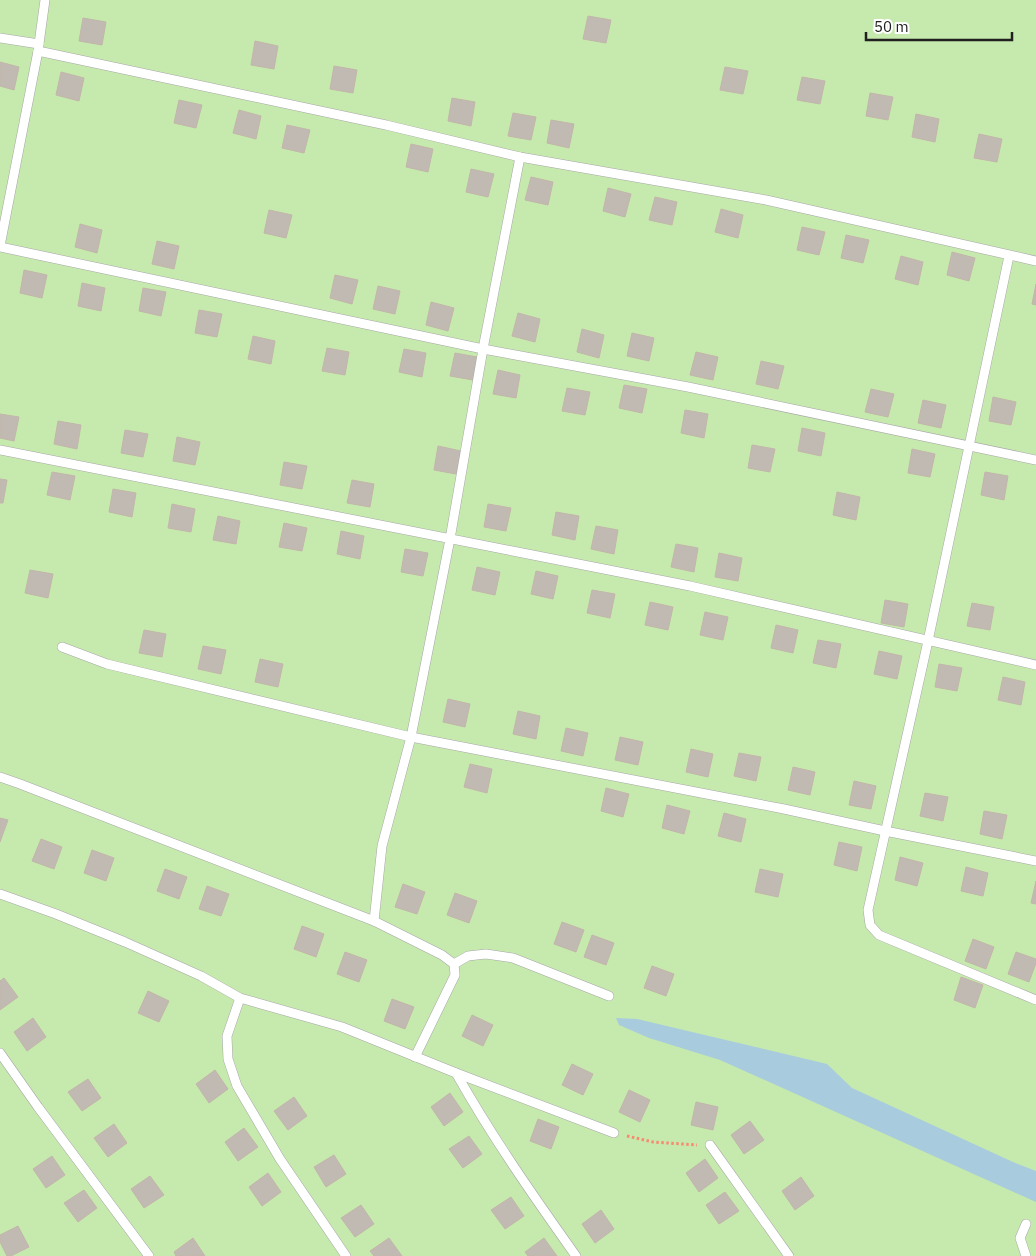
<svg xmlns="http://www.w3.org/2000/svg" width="1036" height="1256" font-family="'IBM Plex Sans',sans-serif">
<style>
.grass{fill:#c6e9ae}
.water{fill:#a8ccdd}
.building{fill:#c1bab3;stroke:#c2b6a9}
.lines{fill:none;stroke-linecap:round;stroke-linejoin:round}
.lane-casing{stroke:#a7a7a7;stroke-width:10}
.path{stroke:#f78b71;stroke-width:3;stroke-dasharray:2.5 2.5;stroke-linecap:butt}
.lane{stroke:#fff;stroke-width:9}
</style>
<rect width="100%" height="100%" fill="#f0eee7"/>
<rect class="grass" x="0" y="0" width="1036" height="1256"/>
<path class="water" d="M616,1018L637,1019L827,1064L852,1088L1013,1162L1036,1171V1202L720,1060L649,1038L619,1025Z"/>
<g class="building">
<path d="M588,16L611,20L606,43L583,39Z"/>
<path d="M83,18L106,22L102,45L79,41Z"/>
<path d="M255,41L278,46L274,69L251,65Z"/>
<path d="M0,62L19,67L14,90L0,86Z"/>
<path d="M334,66L357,70L353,93L330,89Z"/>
<path d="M725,67L748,71L743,94L720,90Z"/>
<path d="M61,72L84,78L79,101L56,95Z"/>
<path d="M802,77L825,81L820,104L797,100Z"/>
<path d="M870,93L893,97L888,120L866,116Z"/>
<path d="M452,98L475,102L471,126L448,121Z"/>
<path d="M179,100L202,105L196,128L174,123Z"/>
<path d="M239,110L261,116L256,139L233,133Z"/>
<path d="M513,113L536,117L531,140L508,136Z"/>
<path d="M916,114L939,119L935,142L912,137Z"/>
<path d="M551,120L574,124L569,148L547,143Z"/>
<path d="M287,125L310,130L304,153L282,148Z"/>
<path d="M979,134L1002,139L997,162L974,158Z"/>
<path d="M411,144L433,149L428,172L406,167Z"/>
<path d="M471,169L494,174L488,197L466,192Z"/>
<path d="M531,177L553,182L548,205L525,200Z"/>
<path d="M608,188L631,194L625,217L603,211Z"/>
<path d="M655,197L677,202L672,225L649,220Z"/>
<path d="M721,209L743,215L738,238L715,232Z"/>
<path d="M269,210L292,215L286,238L264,233Z"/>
<path d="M80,224L102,230L97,253L75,247Z"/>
<path d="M802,227L825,232L819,255L797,250Z"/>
<path d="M846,235L869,240L863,263L841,258Z"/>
<path d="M157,241L179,246L174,269L152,264Z"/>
<path d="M952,252L975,258L969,281L947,275Z"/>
<path d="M901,256L923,262L918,285L895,279Z"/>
<path d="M24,270L47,275L42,298L20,293Z"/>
<path d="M335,275L358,280L352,304L330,298Z"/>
<path d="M82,283L105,288L101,311L78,306Z"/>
<path d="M1036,284V305L1032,304Z"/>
<path d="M378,286L400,291L395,314L373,309Z"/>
<path d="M143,288L166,292L161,316L139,311Z"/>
<path d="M431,302L454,308L448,331L426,325Z"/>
<path d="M199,310L222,314L217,337L195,333Z"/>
<path d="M518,313L540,319L535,342L512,336Z"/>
<path d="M582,329L604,335L599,358L577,352Z"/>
<path d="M632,333L654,338L649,361L627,356Z"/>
<path d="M253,336L275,341L271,364L248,359Z"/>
<path d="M327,348L349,352L345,375L322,371Z"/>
<path d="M404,349L426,353L422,377L399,372Z"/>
<path d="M696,352L718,357L713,380L690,375Z"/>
<path d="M455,353L477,357L473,380L450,376Z"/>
<path d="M761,361L784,366L778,389L756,384Z"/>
<path d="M498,370L520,375L516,398L493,394Z"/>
<path d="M624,385L647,389L642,413L619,408Z"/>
<path d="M567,388L590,392L585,415L562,411Z"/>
<path d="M871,389L894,394L888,417L865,412Z"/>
<path d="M993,397L1016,402L1011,425L989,421Z"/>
<path d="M923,400L946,405L941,428L918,423Z"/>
<path d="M685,410L708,414L704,438L681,433Z"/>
<path d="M0,414L19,417L14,441L0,438Z"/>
<path d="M58,421L81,425L77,449L54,444Z"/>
<path d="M802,428L825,433L821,456L798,451Z"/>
<path d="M125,430L148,434L143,457L121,453Z"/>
<path d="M177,437L200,442L195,465L173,461Z"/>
<path d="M752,445L775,449L770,472L748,468Z"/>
<path d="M438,446L461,451L456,474L434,470Z"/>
<path d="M912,449L935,454L930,477L908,473Z"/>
<path d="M284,462L307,466L302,489L280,485Z"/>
<path d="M52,472L75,476L70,500L47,495Z"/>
<path d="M985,472L1008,476L1004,500L981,495Z"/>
<path d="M0,479L7,480L3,503H0Z"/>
<path d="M352,480L374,484L370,507L347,503Z"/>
<path d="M113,489L136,493L132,517L109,512Z"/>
<path d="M837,492L860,497L856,520L833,515Z"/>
<path d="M172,504L195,509L191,532L168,528Z"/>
<path d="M488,504L511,508L506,531L484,527Z"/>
<path d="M556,512L579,516L575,540L552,535Z"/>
<path d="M218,516L240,521L236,544L213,540Z"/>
<path d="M284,523L307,528L302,551L279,547Z"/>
<path d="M596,526L618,530L614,554L591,549Z"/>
<path d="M341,531L364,536L360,559L337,554Z"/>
<path d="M676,544L698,548L694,572L671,567Z"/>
<path d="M405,549L428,553L423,576L401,572Z"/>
<path d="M719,553L742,558L738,581L715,577Z"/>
<path d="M477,567L500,572L495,595L472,590Z"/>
<path d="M30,570L53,574L48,598L25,593Z"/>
<path d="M536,571L558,576L553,599L531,594Z"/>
<path d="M592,590L615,594L610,618L587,613Z"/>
<path d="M885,600L908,604L904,627L881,623Z"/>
<path d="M650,602L673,607L668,630L645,625Z"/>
<path d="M972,603L994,607L990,630L967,626Z"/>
<path d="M705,612L728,617L723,640L700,635Z"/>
<path d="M776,625L798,630L793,653L771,648Z"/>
<path d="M144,630L166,634L162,657L139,653Z"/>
<path d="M818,640L841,644L836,668L813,663Z"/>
<path d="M203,646L226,650L221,674L198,669Z"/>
<path d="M879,651L902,656L897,679L874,674Z"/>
<path d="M260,659L283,664L278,687L255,682Z"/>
<path d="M939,664L962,668L957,691L935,687Z"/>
<path d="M1003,677L1025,682L1021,705L998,700Z"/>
<path d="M448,699L470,704L465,727L443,722Z"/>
<path d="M518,711L540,716L536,739L513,734Z"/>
<path d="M566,728L588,733L583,756L561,751Z"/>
<path d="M620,737L643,742L638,765L615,760Z"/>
<path d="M691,749L713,754L708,777L686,772Z"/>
<path d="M739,753L761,757L756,781L734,776Z"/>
<path d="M470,764L492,769L487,793L464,787Z"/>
<path d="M793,767L815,772L810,795L788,790Z"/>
<path d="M854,781L876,786L871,809L849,805Z"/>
<path d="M606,788L629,794L623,817L601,811Z"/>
<path d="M925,793L948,797L943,821L920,816Z"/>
<path d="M667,805L690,811L684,834L662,828Z"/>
<path d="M984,811L1007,815L1002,839L980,834Z"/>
<path d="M724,813L746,819L741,842L718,836Z"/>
<path d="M0,818L8,820L0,842Z"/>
<path d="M41,839L62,847L54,869L32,861Z"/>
<path d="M839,842L862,847L857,871L834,865Z"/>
<path d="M92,850L114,858L106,881L84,873Z"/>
<path d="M900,857L923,863L917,886L895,880Z"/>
<path d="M966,867L988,873L983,896L961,891Z"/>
<path d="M165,869L187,877L179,899L157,891Z"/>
<path d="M760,869L783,874L778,897L755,892Z"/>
<path d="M1036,881V904L1031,903Z"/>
<path d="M403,884L425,892L417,914L395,907Z"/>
<path d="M207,886L229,894L221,916L199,909Z"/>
<path d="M455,893L477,901L469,923L447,915Z"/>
<path d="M562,922L584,930L576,952L554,944Z"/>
<path d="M302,926L324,934L316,957L294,949Z"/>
<path d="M592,935L614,943L606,965L584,957Z"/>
<path d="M973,939L994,947L986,969L965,961Z"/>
<path d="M345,952L367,960L359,982L337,974Z"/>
<path d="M1016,952L1036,959V963L1029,982L1008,974Z"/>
<path d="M652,966L674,974L666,996L644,988Z"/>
<path d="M961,977L983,985L975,1008L954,1000Z"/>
<path d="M4,978L18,997L0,1010V981Z"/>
<path d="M148,991L169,1001L159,1022L138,1013Z"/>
<path d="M392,999L414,1007L405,1029L384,1021Z"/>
<path d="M472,1015L493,1025L483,1046L462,1036Z"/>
<path d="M33,1018L46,1037L27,1051L14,1032Z"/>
<path d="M572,1064L593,1074L583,1095L562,1085Z"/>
<path d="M215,1070L228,1089L209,1103L196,1084Z"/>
<path d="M88,1079L101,1098L82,1111L68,1092Z"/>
<path d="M629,1090L650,1100L640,1122L619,1112Z"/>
<path d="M450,1093L463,1112L444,1126L431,1107Z"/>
<path d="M294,1097L307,1116L288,1130L274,1111Z"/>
<path d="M696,1102L718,1107L713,1130L691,1125Z"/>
<path d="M538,1119L559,1127L551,1149L530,1141Z"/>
<path d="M750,1121L764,1140L744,1154L731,1135Z"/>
<path d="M114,1124L127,1143L108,1157L94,1138Z"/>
<path d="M244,1128L258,1147L238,1161L225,1142Z"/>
<path d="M469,1136L482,1154L463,1168L449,1149Z"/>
<path d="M334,1155L346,1174L326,1187L314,1167Z"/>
<path d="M52,1156L65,1175L46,1188L33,1169Z"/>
<path d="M705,1159L718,1178L699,1192L686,1173Z"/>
<path d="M268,1173L281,1192L262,1206L249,1187Z"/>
<path d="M150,1176L164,1195L144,1208L131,1189Z"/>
<path d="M801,1177L814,1196L795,1210L782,1191Z"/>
<path d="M84,1190L97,1208L78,1222L64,1203Z"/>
<path d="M725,1192L739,1211L719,1224L706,1205Z"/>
<path d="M511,1197L524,1216L505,1229L491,1210Z"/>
<path d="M361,1205L374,1224L355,1237L341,1218Z"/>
<path d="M601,1210L614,1229L595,1243L582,1224Z"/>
<path d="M18,1226L29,1247L11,1256H7L0,1242V1235Z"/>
<path d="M193,1238L205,1256H176L174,1252Z"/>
<path d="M389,1238L402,1256H374L370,1251Z"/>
<path d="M544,1238L557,1256H528L525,1252Z"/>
</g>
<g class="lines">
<g class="lane-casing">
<g id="lane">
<path d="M0,38L39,44"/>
<path d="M38,51L386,125L520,157L766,200L1036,261"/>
<path d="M0,246L38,51L45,0"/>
<path d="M0,247L483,349L688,387L1036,460"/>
<path d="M1009,256L928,641L868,910L870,925L879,935L1036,1000"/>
<path d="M0,450L690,586L1036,665"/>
<path d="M62,647L107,664L411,737L784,809L885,831L1036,861"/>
<path d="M0,777L20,784L374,921L442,955L454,964L455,975L415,1057"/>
<path d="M0,894L56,914L125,942L201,976L240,998L342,1027L456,1073L614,1133"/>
<path d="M374,921L382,846L411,737L450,539L483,349L520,157"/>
<path d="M454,964L468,956L486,954L513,958L609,996"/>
<path d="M240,998L227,1036L228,1059L237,1086L280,1159L346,1256"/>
<path d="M0,1053L38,1107L149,1256"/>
<path d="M456,1073C492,1137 534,1197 576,1256"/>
<path d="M710,1145L789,1256"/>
<path d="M1026,1256L1020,1238L1026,1224"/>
</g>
</g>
<path class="path" d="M627,1136L653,1142L697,1145"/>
<use href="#lane" class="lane"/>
</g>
<path d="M866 32v8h146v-8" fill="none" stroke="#202020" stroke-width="2.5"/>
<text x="874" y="32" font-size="15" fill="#202020" stroke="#ffffff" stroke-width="4" paint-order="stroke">50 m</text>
</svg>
